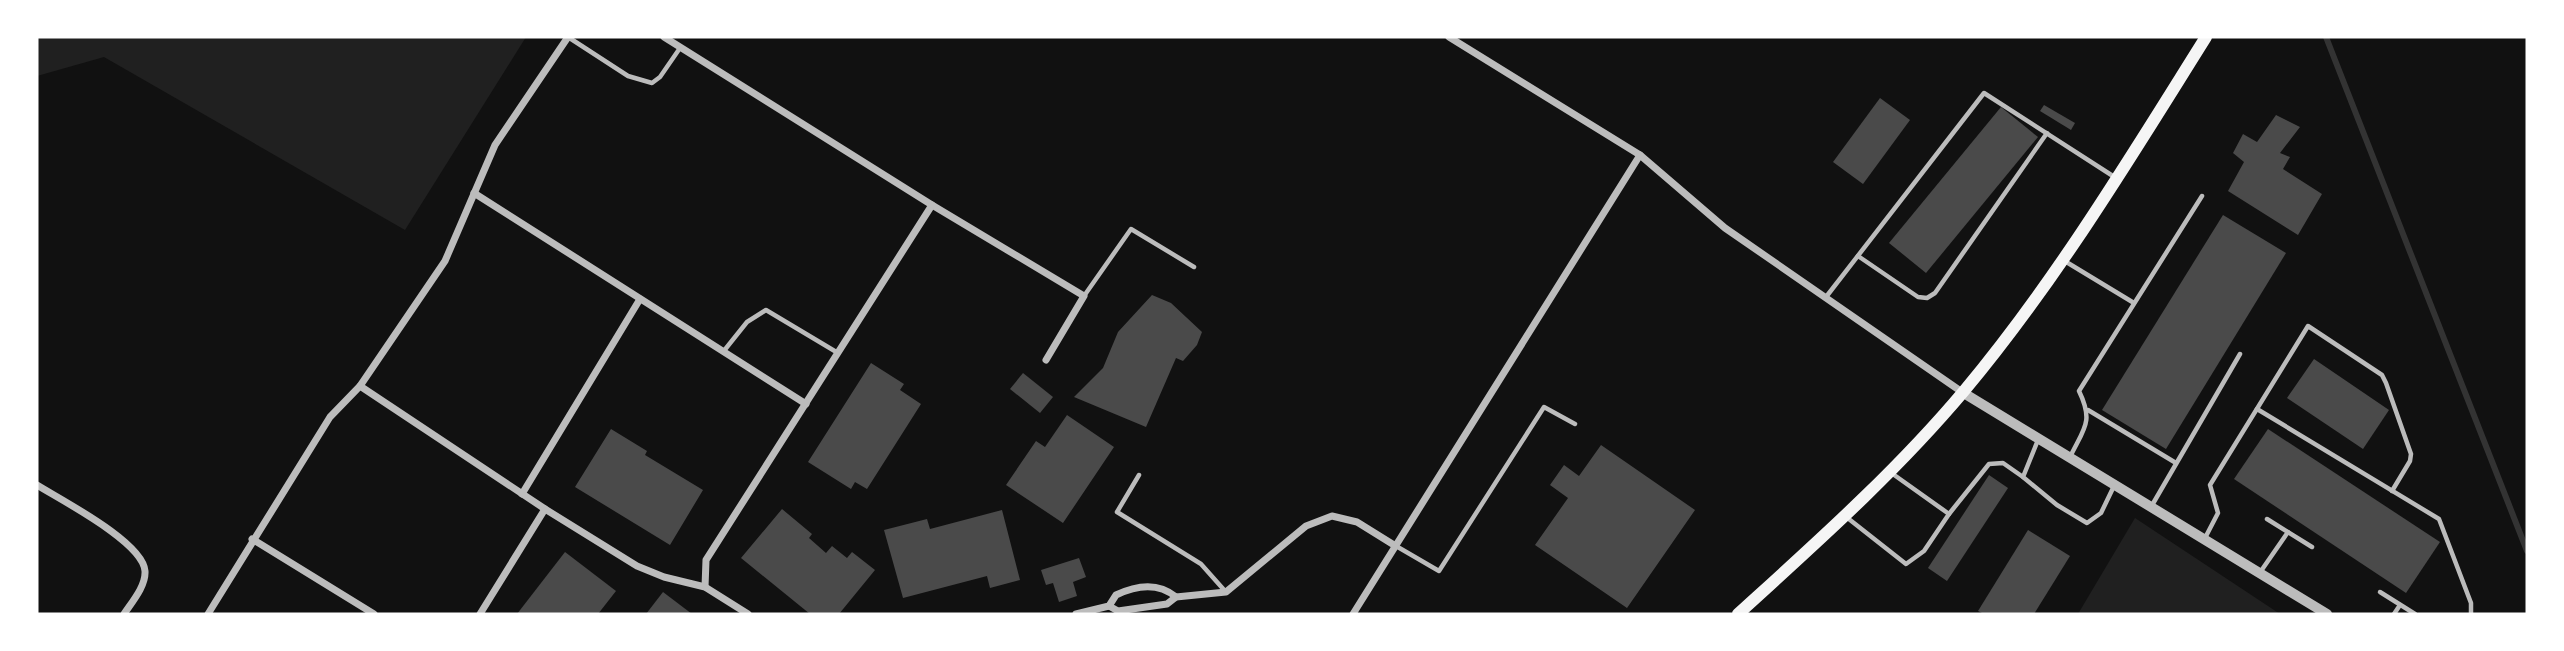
<svg xmlns="http://www.w3.org/2000/svg" width="2564" height="651" font-family="Lato,sans-serif">
<style>
.green{fill:#202020}
.lines{fill:none;stroke-linecap:round;stroke-linejoin:round}
.stream{stroke:#333;stroke-width:6}
.building{fill:#4a4a4a}
.service{stroke:#bcbcbc;stroke-width:4.5}
.minor{stroke:#bcbcbc;stroke-width:7}
.tertiary{stroke:#bcbcbc;stroke-width:10}
.secondary{stroke:#f5f5f5;stroke-width:12}
</style>
<rect width="100%" height="100%" fill="#111"/>
<g class="green">
<path d="M37,37H526L405,230L104,57L37,76Z"/>
<path d="M2135,518L2280,614H2078Z"/>
</g>
<g class="lines">
<path class="stream" d="M2326,37L2527,551"/>
</g>
<g class="building">
<path d="M1880,98L1910,120L1863,184L1833,162Z"/>
<path d="M2044,105L2075,123L2071,130L2040,111Z"/>
<path d="M2001,107L2038,137L1926,273L1889,243Z"/>
<path d="M2276,115L2300,127L2280,153L2290,157L2283,169L2322,194L2298,235L2228,191L2244,162L2233,153L2243,134L2257,142Z"/>
<path d="M2223,215L2286,253L2166,449L2102,410Z"/>
<path d="M1152,295L1171,303L1202,332L1197,345L1183,361L1176,358L1146,427L1074,397L1103,368L1118,332Z"/>
<path d="M2314,359L2389,410L2363,449L2287,398Z"/>
<path d="M871,363L904,384L900,390L921,404L867,489L855,482L851,489L808,462Z"/>
<path d="M1023,373L1053,397L1040,413L1010,389Z"/>
<path d="M1067,415L1114,447L1063,523L1006,485L1036,441L1045,447Z"/>
<path d="M611,429L647,451L645,455L703,490L670,545L575,487Z"/>
<path d="M2268,429L2440,542L2406,593L2234,479Z"/>
<path d="M1601,445L1695,510L1627,608L1535,545L1568,498L1550,485L1564,465L1579,476Z"/>
<path d="M1989,475L2008,488L1947,581L1928,568Z"/>
<path d="M782,509L812,534L809,538L826,553L832,546L847,558L852,552L875,570L839,614H810L741,558Z"/>
<path d="M1002,510L1020,580L990,588L987,576L903,598L884,530L927,519L930,529Z"/>
<path d="M2028,530L2070,556L2034,614H1984L1978,611Z"/>
<path d="M565,552L616,591L598,614H517Z"/>
<path d="M1079,558L1086,577L1073,582L1077,596L1059,602L1053,583L1046,585L1041,570Z"/>
<path d="M663,592L692,614H646Z"/>
</g>
<g class="lines">
<g class="service">
<path d="M568,37L628,76L652,83L660,77L680,48"/>
<path d="M1858,256L1918,297L1927,298L1935,293L2047,133"/>
<path d="M2063,260L2134,303"/>
<path d="M1084,296L1131,229L1194,267"/>
<path d="M1826,297L1984,93L2116,178"/>
<path d="M723,352L747,322L766,310L838,353"/>
<path d="M2257,409L2439,519L2471,603V614"/>
<path d="M2088,410L2176,463"/>
<path d="M2038,440L2023,477L2057,505L2087,523L2101,513L2114,486"/>
<path d="M2070,457C2084,428 2094,422 2079,391L2202,196"/>
<path d="M1139,475L1117,512L1201,564L1225,591"/>
<path d="M2151,507L2240,354"/>
<path d="M1949,514L1989,464L2003,463L2023,477"/>
<path d="M1845,516L1906,564L1924,551L1949,514L1890,472"/>
<path d="M2267,519L2312,547"/>
<path d="M2205,538L2218,513L2210,485L2308,326L2382,375L2386,383L2411,454L2410,461L2392,491"/>
<path d="M1396,546L1439,571L1544,407L1575,424"/>
<path d="M2261,571L2288,532"/>
<path d="M2380,592L2415,614"/>
<path d="M2394,614L2400,605"/>
</g>
<g class="minor">
<path d="M664,37L932,205L706,560L705,587"/>
<path d="M1449,37L1640,155L1725,228L1962,392"/>
<path d="M474,193L806,404"/>
<path d="M932,205L1084,296L1046,360"/>
<path d="M360,386L445,261L495,145L568,37"/>
<path d="M37,485C61,500 143,542 145,571C146,586 132,602 124,614"/>
<path d="M522,494L640,299"/>
<path d="M252,539L374,614"/>
<path d="M1109,606L1118,611L1167,604L1176,597L1226,592L1306,526L1332,516L1357,522L1394,545"/>
<path d="M208,614L330,417L360,386L545,509L637,566L664,577L705,587L748,614"/>
<path d="M480,614L545,509"/>
<path d="M1076,614L1109,606L1116,595C1137,585 1158,582 1176,597"/>
<path d="M1353,614L1640,155"/>
</g>
<path class="tertiary" d="M1962,392L2327,614"/>
<path class="secondary" d="M1738,614C1816,543 1896,472 1964,391C2056,281 2130,158 2206,37"/>
</g>
<rect width="2564" height="651" fill="none" stroke="#ffffff" stroke-width="77"/>
</svg>
